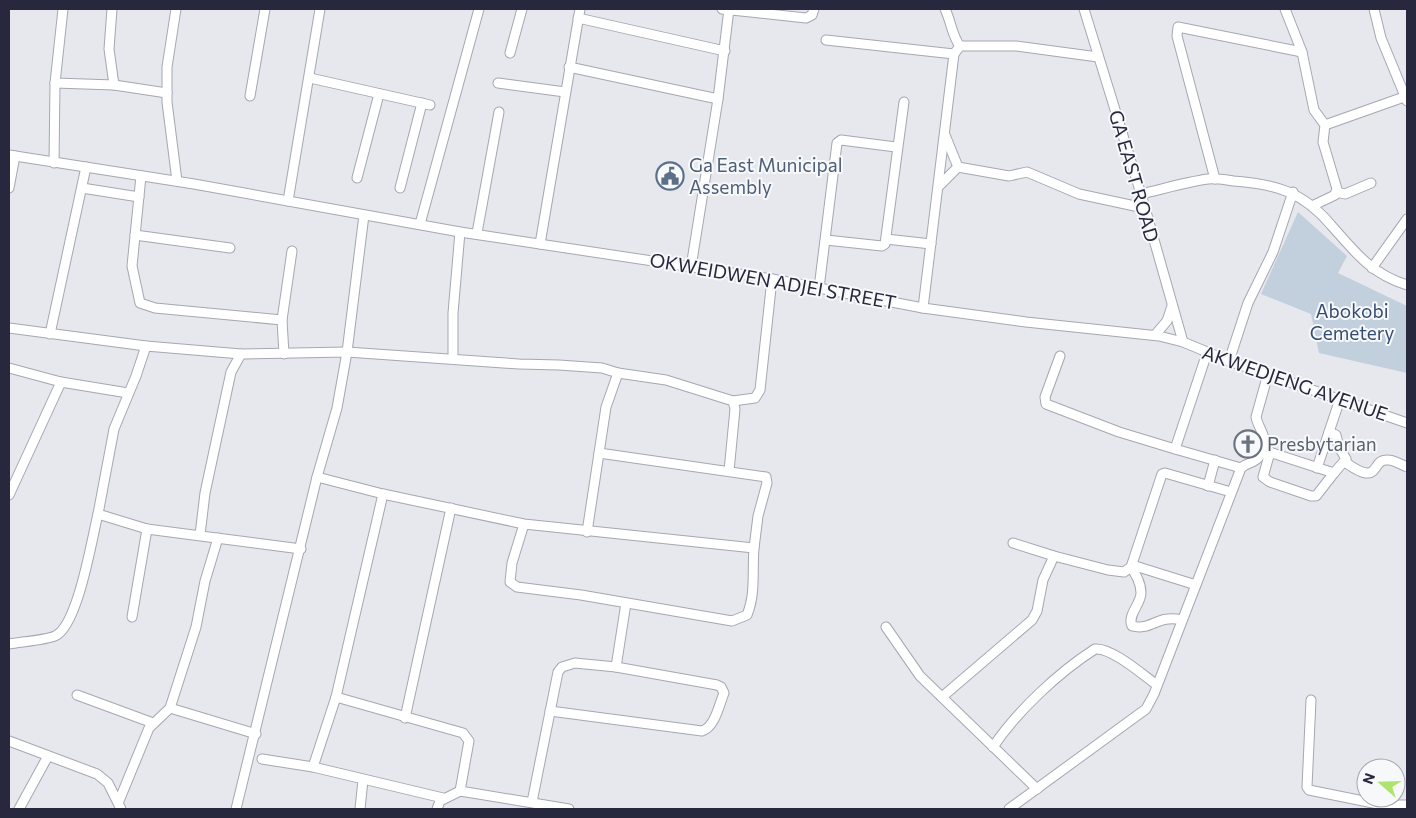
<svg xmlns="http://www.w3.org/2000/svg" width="1416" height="818" font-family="Commissioner,sans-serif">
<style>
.green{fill:#c2cfdc}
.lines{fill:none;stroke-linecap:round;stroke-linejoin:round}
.minor-casing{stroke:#a5a7b2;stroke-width:11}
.minor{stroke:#fff;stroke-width:9}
.labels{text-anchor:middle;stroke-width:4;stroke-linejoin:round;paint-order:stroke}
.service-label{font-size:19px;fill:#4e5e75;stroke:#f7f8fa;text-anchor:start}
.street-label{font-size:19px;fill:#27283e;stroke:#f7f8fa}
.park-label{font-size:19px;fill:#354c71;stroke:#f7f8fa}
.worship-label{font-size:19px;fill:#5b616d;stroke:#f7f8fa;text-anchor:start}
</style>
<rect width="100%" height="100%" fill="#e6e8ee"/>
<path class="green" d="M1298,212L1347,256L1338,273L1407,306V373L1319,353L1311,314L1261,294Z"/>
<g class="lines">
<g class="minor-casing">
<g id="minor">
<path d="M112,9L109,49L114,85"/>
<path d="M176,9L167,67V102L177,181"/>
<path d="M722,9L806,18L812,15L814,9"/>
<path d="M945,9C951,21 952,36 960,46"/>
<path d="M1084,9L1141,194L1183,342L1229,361L1407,423"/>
<path d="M1285,9L1302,52L1314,110L1325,125L1323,142L1337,189L1335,195L1312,206"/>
<path d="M1374,9L1381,38L1407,101"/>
<path d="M578,18L725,51"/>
<path d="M826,40L954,54"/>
<path d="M510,53L522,9"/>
<path d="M954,54L960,46H1016L1098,57"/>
<path d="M569,67L718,99"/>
<path d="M310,78L430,105"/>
<path d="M55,83L114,85L167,93"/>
<path d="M498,83L565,92"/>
<path d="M250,96L265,9"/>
<path d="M1325,125L1404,97"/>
<path d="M945,135L958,167"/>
<path d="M9,155L194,184L460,232L772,279L923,308L1026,322L1159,336L1183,342"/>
<path d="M54,163L55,83L63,9"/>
<path d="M958,167L1009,176L1027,172L1079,194L1144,208"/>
<path d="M141,176L132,266L140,303L155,308L282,320L284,354"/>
<path d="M357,178L379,94"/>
<path d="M1215,179L1177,36L1178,27L1302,52"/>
<path d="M939,186L958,167"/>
<path d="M9,188L15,156"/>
<path d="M82,188L139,197"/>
<path d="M400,188L422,103"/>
<path d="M1336,192L1345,194L1371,183"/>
<path d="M1141,194C1163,189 1186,182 1208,179C1216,178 1226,180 1234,181C1276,184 1303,192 1331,225C1355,252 1371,274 1407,285"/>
<path d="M288,201L320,9"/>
<path d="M420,224L479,9"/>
<path d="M477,233L499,112"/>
<path d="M135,235L230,248"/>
<path d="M886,239L931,244"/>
<path d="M826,240L882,246L885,244L904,102"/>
<path d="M540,244L580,9"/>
<path d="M691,267L718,99L729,9"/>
<path d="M1372,268L1407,219"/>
<path d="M819,288L837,143L841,140L896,147"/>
<path d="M923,308L954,54"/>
<path d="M282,320L292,251"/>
<path d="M9,328L146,346"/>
<path d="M50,334L86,167"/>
<path d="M1155,335L1167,321L1172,306"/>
<path d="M1207,353L1175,449L1241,468"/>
<path d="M1060,356L1045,397L1046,404L1119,432L1175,449"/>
<path d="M453,358V313L460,232"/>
<path d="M1229,361L1248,303L1273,252L1293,192"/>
<path d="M9,368L61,382"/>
<path d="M618,373L666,380L733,401L735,409L729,471"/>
<path d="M733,401L755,398L760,390L772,279"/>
<path d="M1263,450L1334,473L1346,459L1339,447L1336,435L1329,432"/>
<path d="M1270,452L1263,477L1270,482L1311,496H1316L1334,473"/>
<path d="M599,453L766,477L767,483L758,516L754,548"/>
<path d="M1345,462C1382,489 1370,458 1388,460C1394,460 1402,465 1407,467"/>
<path d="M1317,468L1340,399"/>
<path d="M317,477L383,494L524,524L754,548C752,571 756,593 747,615L732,621L581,595L517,587L510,582L512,563L524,524"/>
<path d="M1208,486L1215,460"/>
<path d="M9,495L61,382L128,393"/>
<path d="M200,535L205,493L231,372L241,354"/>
<path d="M1013,543L1054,556L1108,570L1124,572L1131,567L1162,474L1165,473L1231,492"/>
<path d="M301,549L147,529L98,514L114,429L136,376L146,346L241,354L347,352L519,364L559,365L602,368L618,373L606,407L587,532"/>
<path d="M1132,565L1196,585"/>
<path d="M1131,567C1136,575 1141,583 1141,593C1141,604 1127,615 1132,626C1152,631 1157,614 1182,620"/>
<path d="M132,617L147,529"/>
<path d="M886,627L920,676L1037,789"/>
<path d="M9,644C20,642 46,640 55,636C78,626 92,538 98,514"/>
<path d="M77,695L153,723"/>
<path d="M336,697L463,733L469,741L460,791"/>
<path d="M942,697L1032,620L1037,611L1043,580L1054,556"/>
<path d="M1311,700L1307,787L1309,790L1383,805H1407"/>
<path d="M170,708L256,734"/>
<path d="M550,711L702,731C715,727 719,705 724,693L721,687L717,685L616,667"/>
<path d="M405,718L451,508"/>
<path d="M9,741L97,774L108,783L121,809"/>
<path d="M993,747C1017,711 1059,672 1095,649C1111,647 1143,675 1157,685"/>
<path d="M262,759L313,767L443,798"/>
<path d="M313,767L336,697L383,494"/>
<path d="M119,801L149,728L170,708L196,627L205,581L218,538"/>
<path d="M532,802L558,672L562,667L575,663L616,667L626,603"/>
<path d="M19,809L48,756"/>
<path d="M236,809L317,477L337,408L347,352L364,215"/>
<path d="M360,809L363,780"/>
<path d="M437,809L440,801L460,791L569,809"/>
<path d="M1009,809L1146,709L1154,694L1241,468C1246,463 1254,463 1258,458C1273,441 1259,432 1256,417L1268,374"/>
</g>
</g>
<use href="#minor" class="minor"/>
</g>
<defs>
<g id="civic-ring" transform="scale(1.4375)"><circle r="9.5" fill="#f7f8fa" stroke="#5c6f8a" stroke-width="1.5"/><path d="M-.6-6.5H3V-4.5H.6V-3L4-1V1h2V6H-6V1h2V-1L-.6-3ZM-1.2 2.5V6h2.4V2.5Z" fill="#5c6f8a"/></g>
<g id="church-ring" transform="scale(1.4375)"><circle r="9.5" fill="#f7f8fa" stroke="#6b7280" stroke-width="1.5"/><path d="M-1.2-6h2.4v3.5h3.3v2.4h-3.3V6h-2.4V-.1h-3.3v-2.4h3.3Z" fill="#6b7280"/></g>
</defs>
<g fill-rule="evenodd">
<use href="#civic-ring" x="670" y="176"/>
<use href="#church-ring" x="1248" y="444"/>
</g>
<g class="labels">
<g class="service-label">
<text x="689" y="172">Ga East Municipal<tspan x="689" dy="22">Assembly</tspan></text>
</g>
<g class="street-label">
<text transform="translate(1134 176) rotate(74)" y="7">GA EAST ROAD</text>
<text transform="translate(773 281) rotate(10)" y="7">OKWEIDWEN ADJEI STREET</text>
<text transform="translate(1295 383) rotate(19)" y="7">AKWEDJENG AVENUE</text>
</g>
<g class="park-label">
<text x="1352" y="318">Abokobi<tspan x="1352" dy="22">Cemetery</tspan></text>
</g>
<g class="worship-label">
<text x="1267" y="451">Presbytarian</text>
</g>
</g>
<rect width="1416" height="818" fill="none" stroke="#27283e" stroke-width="20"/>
<g transform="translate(1381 783) rotate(290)"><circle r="24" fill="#f7f8fa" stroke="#a4a5af"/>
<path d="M0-4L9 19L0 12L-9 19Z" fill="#ade46e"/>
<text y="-8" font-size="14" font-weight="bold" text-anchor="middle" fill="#27283e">N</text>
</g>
</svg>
